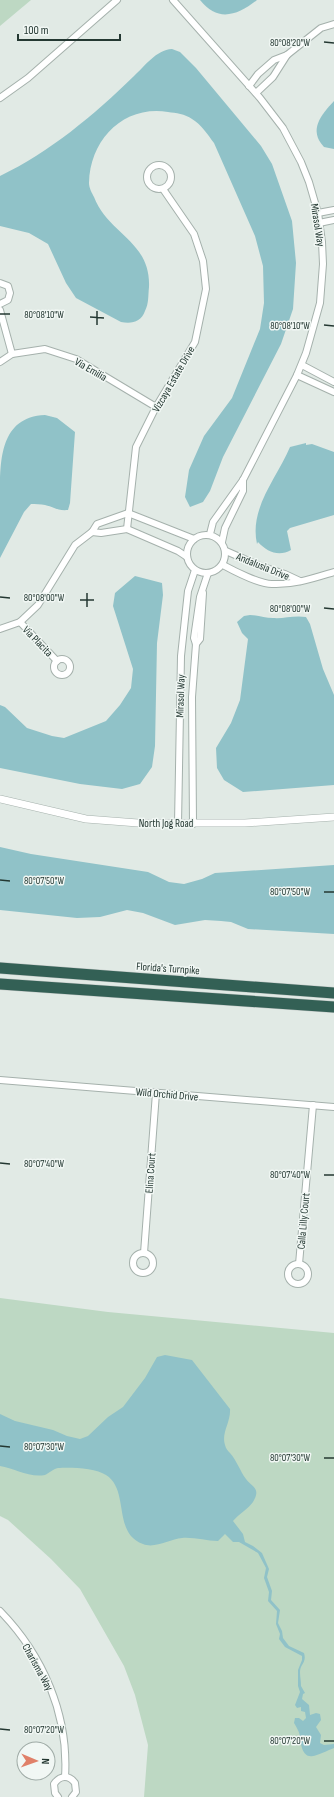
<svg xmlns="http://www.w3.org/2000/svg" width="334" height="1797" font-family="'Sofia Sans Condensed',sans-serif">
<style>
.green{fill:#bdd8c3}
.water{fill:#90c2c8}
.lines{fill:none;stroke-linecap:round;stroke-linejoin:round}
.minor-casing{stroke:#a5b1ac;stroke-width:8}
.tertiary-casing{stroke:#a5b1ac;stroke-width:8}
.motorway-casing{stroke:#c2c7c6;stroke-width:12}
.minor{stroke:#fff;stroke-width:6}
.tertiary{stroke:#fff;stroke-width:7}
.motorway{stroke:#336055;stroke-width:11}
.ticks{fill:none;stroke:#243832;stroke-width:1.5}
.labels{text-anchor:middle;stroke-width:3;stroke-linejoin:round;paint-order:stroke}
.street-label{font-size:11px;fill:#243832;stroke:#f1f7f4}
.ticks-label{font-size:10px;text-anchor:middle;fill:#243832;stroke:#f1f7f4;stroke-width:3;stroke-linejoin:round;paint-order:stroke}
</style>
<rect width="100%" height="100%" fill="#e1eae5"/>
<g class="green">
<path d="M0,0H31L0,26Z"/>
<path d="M0,1298L108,1312L334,1333V1797H144L148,1745L135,1695L124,1666L80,1589L51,1559L8,1520L0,1516Z"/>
</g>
<g class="water">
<path d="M200,0H257C238,15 218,23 200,0Z"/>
<path d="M172,49L180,52L196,68L261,146L272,164L292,221L296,263L293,309L281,344L223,457L210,491L203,502L190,507L185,497L189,470L204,436L232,398L260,329L264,303L263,266L255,236L214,143C208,135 201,124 192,119C185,114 176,113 168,112C124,105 90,139 89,183C89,188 92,193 94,197C108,234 151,241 149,287C148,296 149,303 145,311C141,322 132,324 121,322L76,298L66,283L48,244L29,233L0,226V176C50,152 94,115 134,76C145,66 156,50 172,49Z"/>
<path d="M334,101V149L324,147C308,130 321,115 334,101Z"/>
<path d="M45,415L57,418L75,432L70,503L68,510C57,511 54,507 45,505C41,504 35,504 31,504L24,512L0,558C0,537 0,517 0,496C0,460 0,417 45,415Z"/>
<path d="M306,443V445L312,444L334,452V515L290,528L287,531L291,550C279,557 267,552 258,542L257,544C249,508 277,478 290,447Z"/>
<path d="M135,576L162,583L163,595L157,643L155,746L152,767L140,784L122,789L80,784L0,768V705L5,707L27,728L52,736L64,738L106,721L120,705L131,688L133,669L113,606L115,593Z"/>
<path d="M250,615C258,615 265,618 273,618C283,619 294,615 306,617L310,624L323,669L334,695V785L243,792L224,780L217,768L216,748L231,723L240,700L248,639L242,633L237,622L244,616Z"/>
<path d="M0,847L31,854L148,872L169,882L184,884L202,879L215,873L334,865V934L248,929L231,922L221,921L205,920L175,925L143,913L127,910L100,917L77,918L0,910Z"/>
<path d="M165,1355L192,1360L230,1409C231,1422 221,1433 225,1445C226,1449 228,1451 230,1453C237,1461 240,1471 246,1479C253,1488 261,1488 253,1502C248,1509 239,1514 233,1521L243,1534L245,1542L253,1546L262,1553L269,1569L267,1577L272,1591L271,1600L280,1610L278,1623L282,1631L283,1638L289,1646L304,1653C307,1663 300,1664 300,1672C300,1677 301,1681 301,1686L305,1693L303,1694L302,1699L309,1705L310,1715L316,1713L320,1714L321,1720L316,1727L321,1735L320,1743L324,1745L334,1744V1748C329,1750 316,1756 313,1756C302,1758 301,1744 300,1737C300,1733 296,1726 294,1723L295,1718H299L303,1721L306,1718L305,1712L301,1711V1707L297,1708L295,1705L300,1692L298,1686V1670L302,1660V1656L285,1647L279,1639L280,1634L276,1624L277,1611L268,1601L269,1592L264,1578L266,1568L258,1553L239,1542H233L225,1534L218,1541C206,1541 194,1537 182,1538C170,1539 155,1549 143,1544C112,1533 130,1490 106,1475C96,1468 70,1467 58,1468C53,1469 49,1473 45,1475C29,1478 14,1468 0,1466V1414L15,1421L53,1430L67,1436L80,1439L88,1436L108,1417L123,1407L145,1378L157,1357Z"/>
</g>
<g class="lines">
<g class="minor-casing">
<g id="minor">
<path d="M173,0L260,98L283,128L301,162L309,182L318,213L322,242L323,264L320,303L306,353L297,375L243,480L213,522L210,534"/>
<path d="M249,86L258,74L274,60L287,55L321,28L334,24"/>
<path d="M256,93L273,77L287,55"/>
<path d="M0,98L28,78L117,0"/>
<circle cx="159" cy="177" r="12"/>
<path d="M318,213L334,210"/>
<path d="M319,223L334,220"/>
<path d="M0,283L8,286L10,293L8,300L0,304"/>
<path d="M0,310L12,354"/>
<path d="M0,362L12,354L45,349L76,359L156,407"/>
<path d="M302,365L334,382"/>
<path d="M297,375L334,392"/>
<path d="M127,529L136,447L156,407L195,342L206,289L203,261L194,234L163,189"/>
<path d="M127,529L178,551L187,557"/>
<path d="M92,532L101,533L127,529"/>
<circle cx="206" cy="554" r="19"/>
<path d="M222,542L225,528L243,491V480"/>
<path d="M226,551L260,566L285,574L300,581"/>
<path d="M223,565C234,571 260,584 272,584C294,585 314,578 334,572"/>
<path d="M20,622L57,661"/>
<path d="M0,629L20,622L38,605L75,545L92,532L97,524L128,513L194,539"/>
<path d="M196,644L200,639L203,593"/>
<circle cx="62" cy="667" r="8"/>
<path d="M178,824L181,656L188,591L195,570"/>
<path d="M193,824L192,697L196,644L194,638L200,597L208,573"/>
<path d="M0,1080L334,1107"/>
<path d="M144,1253L156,1093"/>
<circle cx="143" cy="1263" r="10"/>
<path d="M299,1264L313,1105"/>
<circle cx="298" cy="1274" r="10"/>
<path d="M0,1611C43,1655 69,1715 65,1777"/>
<path d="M58,1797L55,1793L54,1784C60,1775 69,1775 75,1783L76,1792L72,1797"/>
</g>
</g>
<g class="tertiary-casing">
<path id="tertiary" d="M0,799L86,819L138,823H245L334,817"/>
</g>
<g class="motorway-casing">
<g id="motorway">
<path d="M0,968L334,993"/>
<path d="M0,984L334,1007"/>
</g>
</g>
<use href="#minor" class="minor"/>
<use href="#tertiary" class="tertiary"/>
<use href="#motorway" class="motorway"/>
</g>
<path class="ticks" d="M324,42L334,43M0,314H10M90,317L104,318M97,325V311M324,325L334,326M0,597L10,598M80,600H94M87,607V593M324,608L334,609M0,880L10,881M324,892H334M0,1163L10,1164M324,1175H334M0,1446L10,1447M324,1458H334M0,1729L10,1730M324,1741H334"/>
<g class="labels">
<g class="street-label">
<text transform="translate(318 225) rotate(81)" y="4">Mirasol Way</text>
<text transform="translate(91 369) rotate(30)" y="4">Via Emilia</text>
<text transform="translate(173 379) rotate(-60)" y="4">Vizcaya Estate Drive</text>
<text transform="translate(263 566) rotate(22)" y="4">Andalusia Drive</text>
<text transform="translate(38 641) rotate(46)" y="4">Via Placita</text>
<text transform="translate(180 696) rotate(-88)" y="4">Mirasol Way</text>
<text x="166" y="827">North Jog Road</text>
<text transform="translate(168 968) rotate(4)" y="4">Florida's Turnpike</text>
<text transform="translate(167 1094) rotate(5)" y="4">Wild Orchid Drive</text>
<text transform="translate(150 1173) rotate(-86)" y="4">Elina Court</text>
<text transform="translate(303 1221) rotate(-85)" y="4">Calla Lilly Court</text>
<text transform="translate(38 1667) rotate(61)" y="4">Charisma Way</text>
</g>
</g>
<g class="ticks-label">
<text x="290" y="46">80°08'20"W</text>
<text x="44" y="318">80°08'10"W</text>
<text x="290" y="329">80°08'10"W</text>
<text x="44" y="601">80°08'00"W</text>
<text x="290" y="612">80°08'00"W</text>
<text x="44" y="884">80°07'50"W</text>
<text x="290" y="895">80°07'50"W</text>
<text x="44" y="1167">80°07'40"W</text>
<text x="290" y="1178">80°07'40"W</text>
<text x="44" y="1450">80°07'30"W</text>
<text x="290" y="1461">80°07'30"W</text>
<text x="44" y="1733">80°07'20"W</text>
<text x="290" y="1744">80°07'20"W</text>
</g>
<g transform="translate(36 1761) rotate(92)"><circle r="19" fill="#f1f7f4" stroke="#9faba6"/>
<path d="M0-3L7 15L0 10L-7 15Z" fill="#e08069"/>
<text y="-6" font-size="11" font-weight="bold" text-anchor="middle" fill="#243832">N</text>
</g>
<path d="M18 34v6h102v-6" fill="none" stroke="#243832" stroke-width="2"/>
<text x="24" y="34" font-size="12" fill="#243832" stroke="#f1f7f4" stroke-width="3" paint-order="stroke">100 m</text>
</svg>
